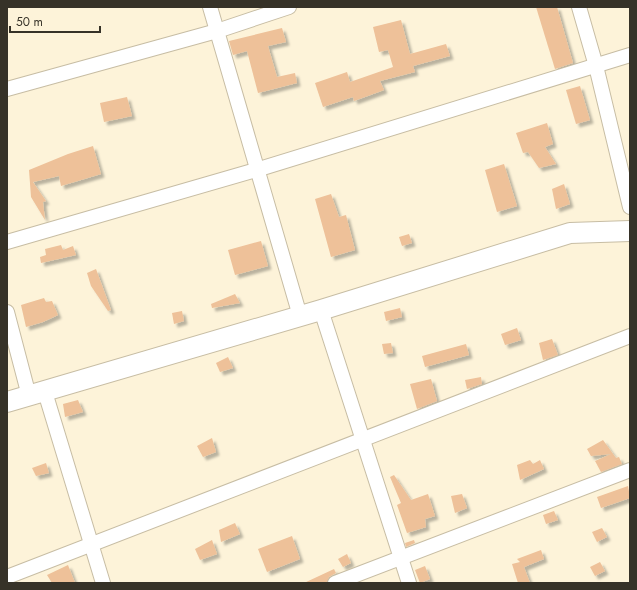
<svg xmlns="http://www.w3.org/2000/svg" width="637" height="590" font-family="Jost,sans-serif">
<style>
.building{fill:#eec199;filter:url(#shadow)}
.lines{fill:none;stroke-linecap:round;stroke-linejoin:round}
.street-casing{stroke:#c7bda4;stroke-width:16}
.secondary-casing{stroke:#c7bda4;stroke-width:22}
.street{stroke:#fff;stroke-width:14}
.secondary{stroke:#fff;stroke-width:20}
</style>
<defs>
<filter id="shadow"><feDropShadow dx="3.5" dy="3.5" stdDeviation="1" flood-color="#0004"/></filter>
</defs>
<rect width="100%" height="100%" fill="#fdf3d9"/>
<g class="building">
<path d="M536,7H557L573,63L555,69Z"/>
<path d="M401,20L410,54L446,44L450,56L413,66L415,72L380,81L384,90L354,101L353,97L323,107L315,83L347,72L350,82L393,67L388,50L379,52L373,27Z"/>
<path d="M282,28L286,42L268,46L277,77L295,73L297,83L258,93L247,51L233,55L229,41Z"/>
<path d="M580,86L590,120L576,124L566,90Z"/>
<path d="M127,97L132,116L104,122L100,103Z"/>
<path d="M547,123L553,144L545,147L556,164L539,168L528,152L523,153L516,133Z"/>
<path d="M93,146L101,174L61,186L59,176L33,182L46,201L43,202L45,220L31,197L29,170L68,154Z"/>
<path d="M504,164L517,206L497,212L485,170Z"/>
<path d="M564,184L570,204L556,209L552,189Z"/>
<path d="M331,194L339,217L346,215L355,250L331,257L315,199Z"/>
<path d="M409,234L412,243L402,246L399,237Z"/>
<path d="M261,241L268,266L235,275L228,250Z"/>
<path d="M61,245L63,250L73,246L76,255L41,263L40,257L46,255L45,249Z"/>
<path d="M96,269L111,310L108,311L91,286L87,273Z"/>
<path d="M235,294L240,303L212,308L211,304Z"/>
<path d="M44,298L46,302L52,301L58,315L43,322L26,327L21,305Z"/>
<path d="M400,308L402,317L386,321L384,312Z"/>
<path d="M182,311L184,321L174,324L172,313Z"/>
<path d="M517,328L521,340L505,345L501,334Z"/>
<path d="M552,339L558,355L543,360L539,343Z"/>
<path d="M391,343L393,353L384,354L382,344Z"/>
<path d="M466,344L469,355L425,367L422,356Z"/>
<path d="M228,357L233,368L220,372L216,363Z"/>
<path d="M481,377L482,384L467,389L465,380Z"/>
<path d="M431,379L437,401L417,409L410,384Z"/>
<path d="M78,400L83,412L65,417L63,404Z"/>
<path d="M212,438L216,452L203,457L197,446Z"/>
<path d="M603,440L616,458L619,457L622,464L601,472L595,461L611,454L591,456L587,449Z"/>
<path d="M530,460L533,464L540,460L544,469L520,480L517,465Z"/>
<path d="M46,463L49,473L36,476L32,468Z"/>
<path d="M394,475L411,500L428,494L435,516L425,519L426,527L407,533L397,505L401,503L390,477Z"/>
<path d="M628,486L630,498L601,508L597,497Z"/>
<path d="M462,494L467,508L455,513L451,496Z"/>
<path d="M554,511L558,520L546,524L543,515Z"/>
<path d="M235,523L240,534L221,542L219,530Z"/>
<path d="M602,528L607,537L597,542L592,532Z"/>
<path d="M292,536L300,559L267,572L258,549Z"/>
<path d="M212,540L217,554L200,560L195,549Z"/>
<path d="M414,540L415,543L406,547L405,543Z"/>
<path d="M541,550L544,559L524,567L530,583H518L512,564L520,562L517,559Z"/>
<path d="M347,554L351,563L343,567L338,559Z"/>
<path d="M600,562L605,571L595,576L590,567Z"/>
<path d="M68,565L75,583H52L47,575Z"/>
<path d="M425,566L430,579L420,583L415,570Z"/>
<path d="M334,569L336,573L329,577L327,583H304Z"/>
</g>
<g class="lines">
<g class="street-casing">
<g id="street">
<path d="M210,7L300,316"/>
<path d="M579,7L596,66L630,207"/>
<path d="M7,89L217,31L289,7"/>
<path d="M7,242L256,170L630,55"/>
<path d="M321,310L409,583"/>
<path d="M7,312L29,396"/>
<path d="M45,392L103,583"/>
<path d="M7,577L630,336"/>
<path d="M335,583L630,470"/>
</g>
</g>
<g class="secondary-casing">
<path id="secondary" d="M7,402L321,310L570,233L630,231"/>
</g>
<use href="#street" class="street"/>
<use href="#secondary" class="secondary"/>
</g>
<rect width="637" height="590" fill="none" stroke="#363228" stroke-width="16"/>
<path d="M10 26v6h90v-6" fill="none" stroke="#363228" stroke-width="2"/>
<text x="16" y="26" font-size="12" fill="#363228" stroke="#fdf3d9" stroke-width="3" paint-order="stroke">50 m</text>
</svg>
